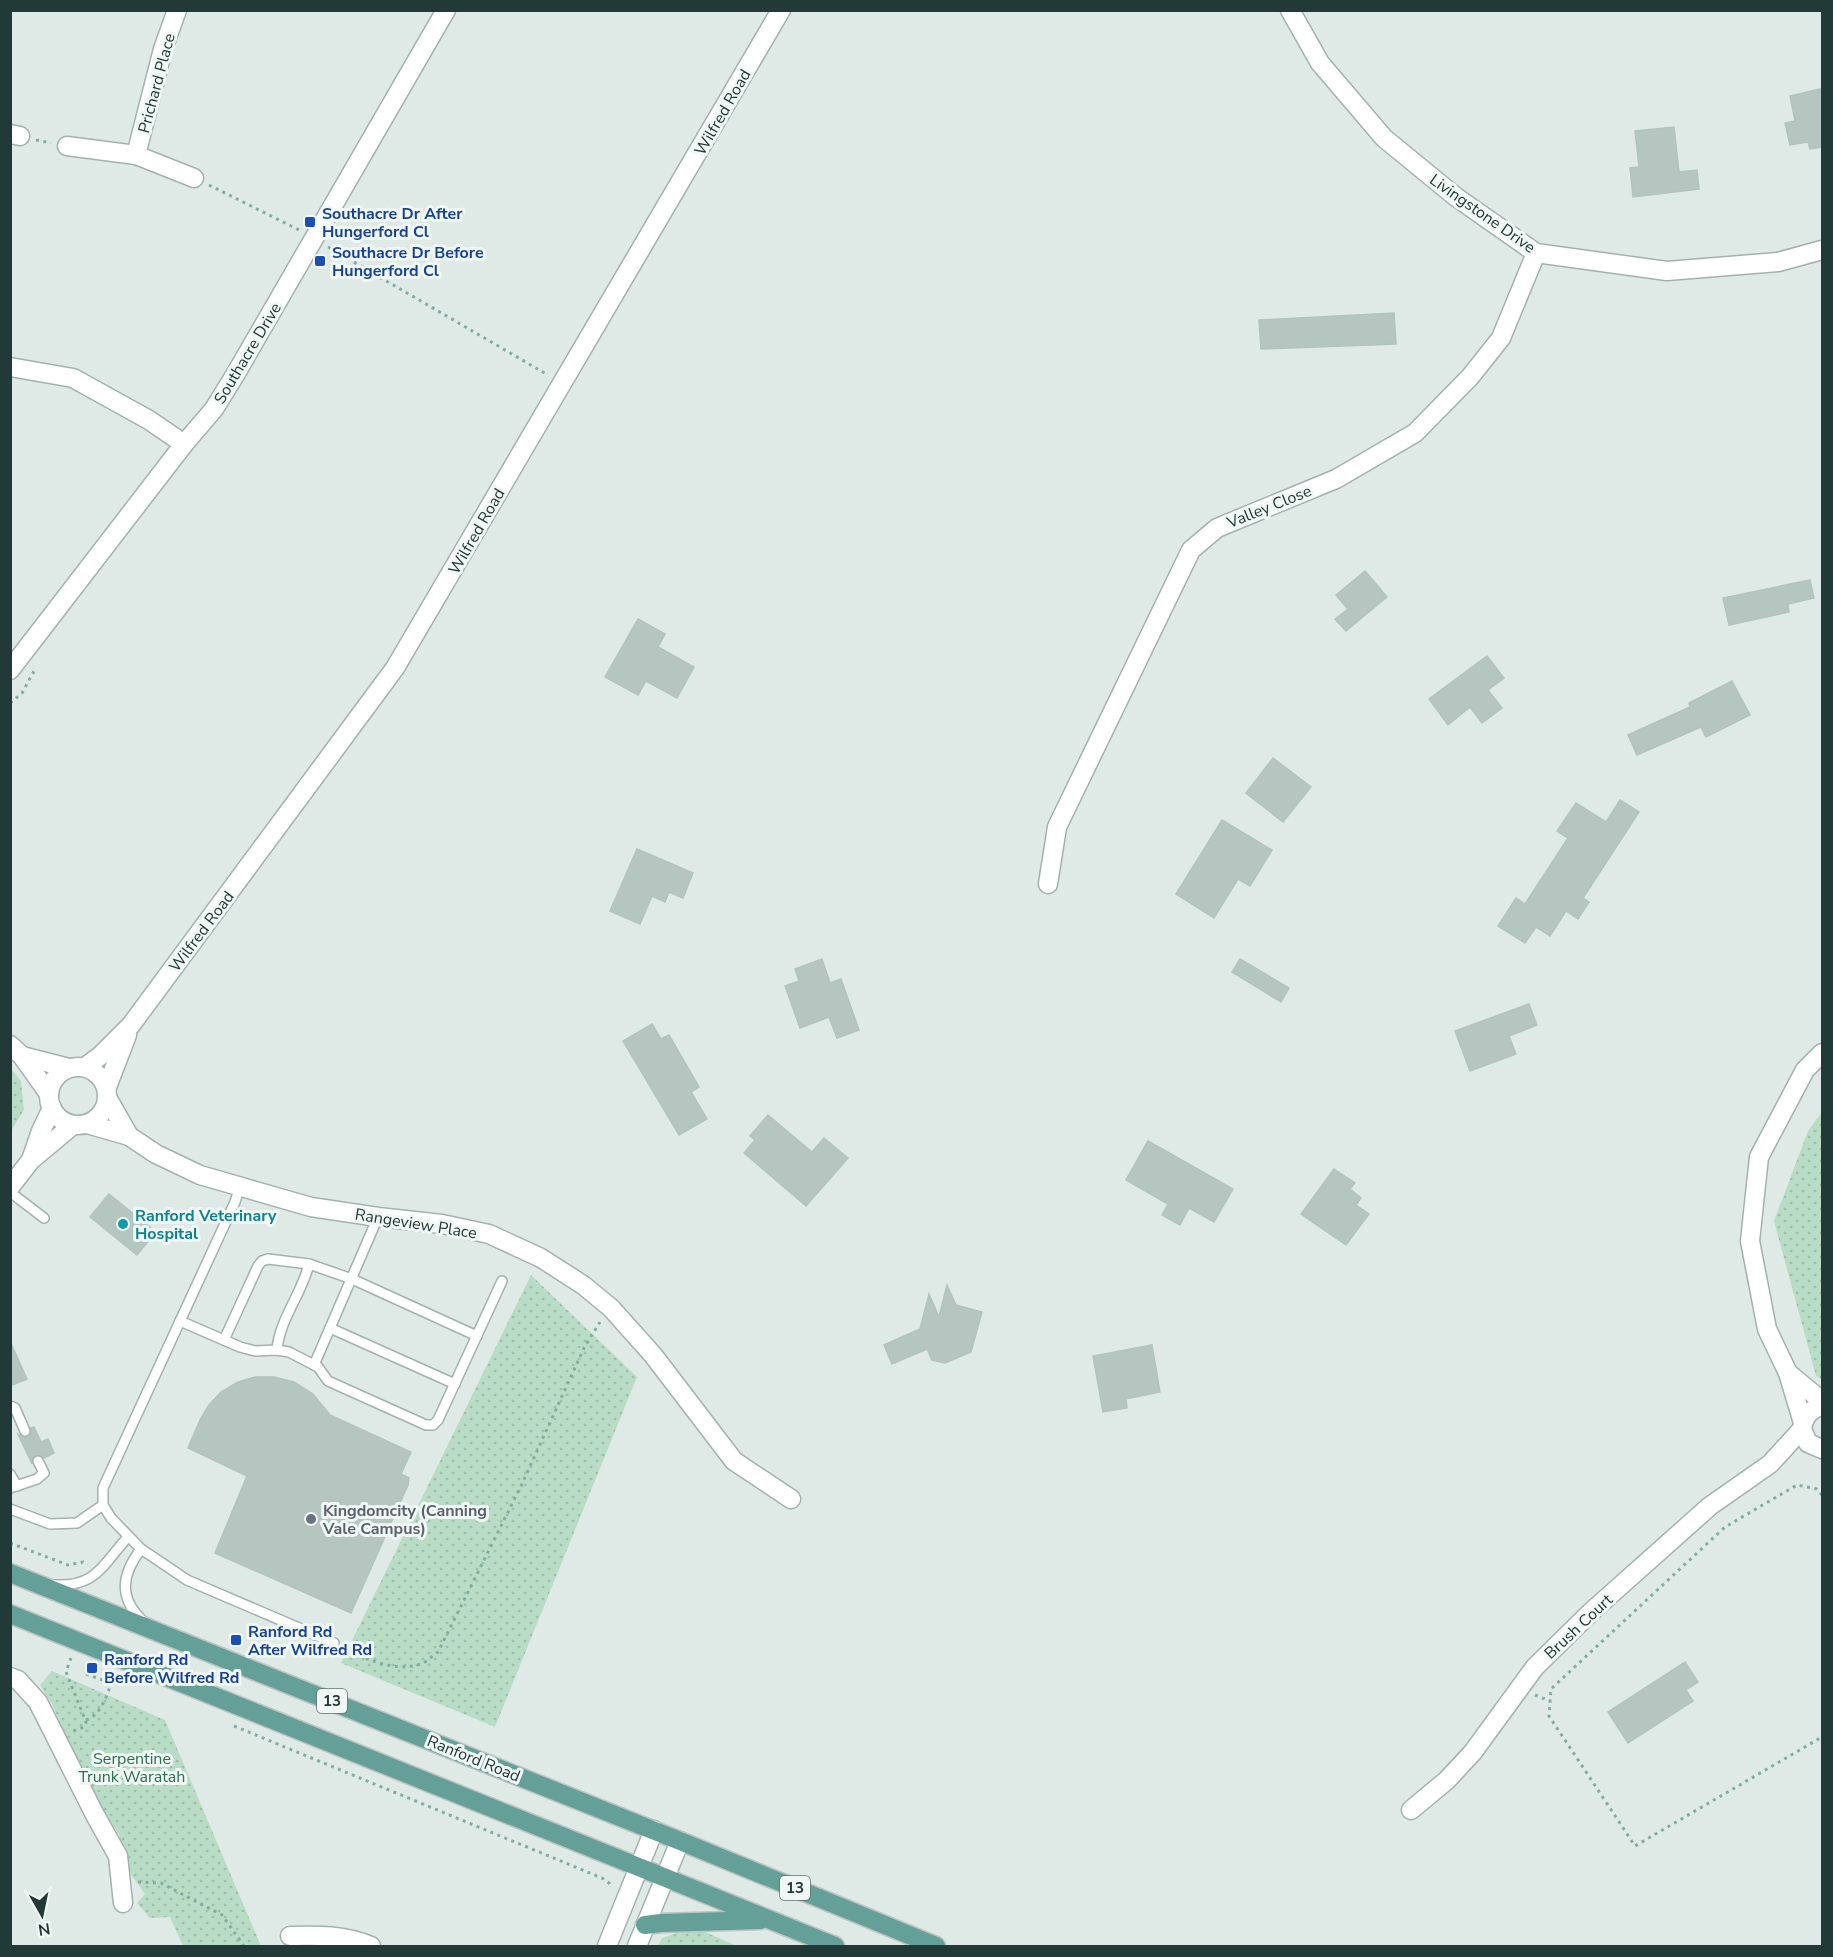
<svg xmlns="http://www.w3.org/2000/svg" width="1833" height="1957" font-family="'Nunito Sans',sans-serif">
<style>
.grass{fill:url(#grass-dots)}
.building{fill:#b5c5c0;stroke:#b2c4bf;stroke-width:1.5}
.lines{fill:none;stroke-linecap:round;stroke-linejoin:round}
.service-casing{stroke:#a2b2af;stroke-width:12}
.minor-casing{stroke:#a2b2af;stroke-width:21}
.tertiary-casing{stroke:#a2b2af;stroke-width:21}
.primary-casing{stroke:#bcc4c3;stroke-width:21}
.path{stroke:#80aea5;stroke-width:3;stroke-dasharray:3 4.5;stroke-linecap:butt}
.service{stroke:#fff;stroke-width:9}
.minor{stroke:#fff;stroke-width:18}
.tertiary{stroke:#fff;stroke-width:18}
.primary{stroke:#64a098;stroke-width:18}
.transit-dot{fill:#1a4fb4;stroke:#f0f7f4;stroke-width:2}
.culture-dot{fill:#0f9aa8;stroke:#f0f7f4;stroke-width:2}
.worship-dot{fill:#6b7280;stroke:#f0f7f4;stroke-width:2}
.labels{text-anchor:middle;stroke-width:6;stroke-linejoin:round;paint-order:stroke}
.shield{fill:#f0f7f4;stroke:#5f7370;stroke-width:1.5}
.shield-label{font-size:15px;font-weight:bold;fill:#213a37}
.street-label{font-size:16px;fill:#213a37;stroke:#f0f7f4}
.transit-label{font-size:16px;font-weight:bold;fill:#164399;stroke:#f0f7f4;text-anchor:start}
.culture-label{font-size:16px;font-weight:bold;fill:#0d838f;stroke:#f0f7f4;text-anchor:start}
.worship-label{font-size:16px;font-weight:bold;fill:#5b616d;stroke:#f0f7f4;text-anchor:start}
.park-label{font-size:16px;fill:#2b714f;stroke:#f0f7f4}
</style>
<defs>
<pattern id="grass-dots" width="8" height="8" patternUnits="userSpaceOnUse" patternTransform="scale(1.5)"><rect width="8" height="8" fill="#b8dcc6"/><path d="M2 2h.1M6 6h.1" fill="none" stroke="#9ebeab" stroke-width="1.8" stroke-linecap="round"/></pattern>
</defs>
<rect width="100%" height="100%" fill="#dfeae7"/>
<g class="grass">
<path d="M11,1069L21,1081L24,1110L11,1131Z"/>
<path d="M1822,1112V1379L1816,1376L1774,1221L1808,1131Z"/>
<path d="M531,1275L637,1377L495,1727L341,1663Z"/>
<path d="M52,1671L165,1720L261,1946H183L170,1917L150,1918L137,1903L145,1894L130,1873L119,1834L89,1791L53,1706L40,1685Z"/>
<path d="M694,1927L737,1946H658L662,1938Z"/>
</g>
<g class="building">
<path d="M1820,89L1822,98V147L1810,149L1808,142L1790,145L1785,123L1795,121L1790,96Z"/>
<path d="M1674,127L1679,172L1697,170L1699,189L1633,197L1630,168L1639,167L1635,131Z"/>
<path d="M1394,313L1396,344L1261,349L1259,320Z"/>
<path d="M1365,571L1387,597L1346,631L1335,619L1348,609L1336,595Z"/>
<path d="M1810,580L1814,598L1788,604L1789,612L1729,625L1723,598Z"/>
<path d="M638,619L665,634L658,647L694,667L677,698L646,681L638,695L605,677Z"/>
<path d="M1487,656L1504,678L1488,690L1502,708L1482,723L1470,707L1448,725L1429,699Z"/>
<path d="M1732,681L1750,715L1706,737L1701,727L1637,755L1628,735L1690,707L1689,703Z"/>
<path d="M1273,758L1311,787L1283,822L1246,793Z"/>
<path d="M1620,800L1639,812L1583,898L1589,902L1578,919L1566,911L1550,936L1536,927L1525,943L1498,926L1516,898L1525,904L1568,838L1557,831L1576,803L1606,822Z"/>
<path d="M1222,820L1272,850L1250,886L1238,879L1214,918L1176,894Z"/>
<path d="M637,849L693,873L683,898L669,892L665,902L652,896L640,924L610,911Z"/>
<path d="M822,959L830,983L841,979L859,1030L837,1038L829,1017L800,1028L785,986L799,981L795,969Z"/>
<path d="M1240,959L1289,988L1281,1002L1232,972Z"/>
<path d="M1529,1004L1537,1025L1509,1036L1516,1054L1470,1071L1455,1031Z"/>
<path d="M652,1024L661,1039L669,1035L699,1087L691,1092L707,1119L679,1135L623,1041Z"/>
<path d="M768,1115L812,1152L824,1138L848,1158L806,1206L744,1153L755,1140L750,1136Z"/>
<path d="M1148,1141L1233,1189L1214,1222L1189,1208L1180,1225L1162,1215L1168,1204L1126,1180Z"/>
<path d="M1334,1169L1355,1183L1350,1189L1361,1198L1356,1205L1369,1214L1346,1245L1301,1214Z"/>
<path d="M109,1194L156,1232L137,1255L90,1217Z"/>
<path d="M947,1285L956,1305L982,1312L971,1352L945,1363L932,1360L927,1349L892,1364L884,1345L920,1329L929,1294L939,1317Z"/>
<path d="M10,1341L27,1379L10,1386Z"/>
<path d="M1152,1345L1160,1392L1126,1399L1127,1408L1103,1412L1093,1356Z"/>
<path d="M255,1377H274L294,1382L313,1394L330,1415L411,1452L401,1474L409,1478L408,1485L351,1613L215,1553L247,1476L188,1448L200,1420L209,1405L221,1392L238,1382Z"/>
<path d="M34,1427L41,1442L48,1439L54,1453L44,1458L41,1455H36L32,1458V1464L18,1434L24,1438L28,1437L32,1432L31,1428Z"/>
<path d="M1685,1662L1698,1682L1686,1690L1693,1701L1628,1743L1608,1712Z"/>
</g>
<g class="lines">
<g class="service-casing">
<g id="service">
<path d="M240,1186L235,1202L103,1488V1505L111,1518L141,1549L159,1561L187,1580L334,1643"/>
<path d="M10,1192L44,1218"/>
<path d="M180,1321L240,1347L255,1351L277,1350L289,1352L318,1367L328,1381L426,1425H433L438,1420L502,1281"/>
<path d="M330,1328L455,1384"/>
<path d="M224,1340L258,1266L262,1261L268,1259L309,1264L352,1279L477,1336"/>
<path d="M277,1350C279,1320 302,1294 309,1264"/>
<path d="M314,1365L378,1217"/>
<path d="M10,1406L15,1408L25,1431"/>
<path d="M10,1474L17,1486"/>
<path d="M10,1488L37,1479L44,1473L38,1461"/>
<path d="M10,1509L50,1524L77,1523L103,1505"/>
<path d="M141,1549C122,1574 118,1597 142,1620"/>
<path d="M54,1585C97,1587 102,1565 128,1537"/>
</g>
</g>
<g class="minor-casing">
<g id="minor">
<path d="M1290,10L1320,63L1384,138L1456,197L1536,253L1667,271L1778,262L1822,250"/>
<path d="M10,134L20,136"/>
<path d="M67,146L136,155L194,178"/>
<path d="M136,155L163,49L177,10"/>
<path d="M10,367L73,378L149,420L184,444"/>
<path d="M1048,884L1057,827L1191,550L1217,528L1336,479L1415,433L1470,377L1501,338L1536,253"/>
<path d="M85,1067L100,1056L131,1025L395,668L781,10"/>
<path d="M107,1087L127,1035"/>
<path d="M108,1099L129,1136"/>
<path d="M87,1124L129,1136L156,1154L200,1175L311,1207L378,1217L442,1224L489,1234L541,1258L583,1285L611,1308L653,1355L734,1461L791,1499"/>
<path d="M1788,1373L1822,1401"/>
<path d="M1822,1406C1810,1409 1804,1416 1802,1429L1808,1443L1822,1449"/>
<path d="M1803,1423L1788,1373L1767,1329L1750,1241L1759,1157L1805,1070L1822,1053"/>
<path d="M10,1677L18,1680L38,1702L95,1815L118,1856L123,1903"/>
<path d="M1411,1810L1447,1780L1473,1752L1535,1667L1591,1612L1710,1506L1770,1464L1802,1429"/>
<path d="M290,1936C319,1935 344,1935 371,1946"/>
</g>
</g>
<g class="tertiary-casing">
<g id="tertiary">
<path d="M10,670L184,444L214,409L235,375L446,10"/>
<path d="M10,1045L22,1056L49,1094"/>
<path d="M22,1056L69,1068"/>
<circle cx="78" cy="1096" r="29"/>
<path d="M31,1160L41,1131L52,1108"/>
<path d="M10,1187L31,1160L73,1125"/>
<path d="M607,1946L654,1830"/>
<path d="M637,1946L680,1841"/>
</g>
</g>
<g class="primary-casing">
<g id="primary">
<path d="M10,1573L680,1841L936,1946"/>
<path d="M10,1614L835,1946"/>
<path d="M645,1925L661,1923L760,1920"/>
</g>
</g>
<g class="path">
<path d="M36,140L51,143"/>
<path d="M209,185L299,230"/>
<path d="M328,247L548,375"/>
<path d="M10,703L22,693L34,671"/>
<path d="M1822,1495L1817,1489L1797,1485L1725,1527L1551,1689L1549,1716L1635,1846L1822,1737"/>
<path d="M10,1543L68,1565L83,1562L88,1564"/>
<path d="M345,1650C368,1659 398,1674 423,1663C428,1661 433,1655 438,1652L521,1486L584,1348L600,1322"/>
<path d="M71,1658L66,1672L86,1722L84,1727L73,1731"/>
<path d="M86,1674L111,1683"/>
<path d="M1535,1695L1550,1701"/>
<path d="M86,1720C103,1714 108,1691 114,1676"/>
<path d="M234,1726L602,1878L609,1883L611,1887"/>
<path d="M138,1882L161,1883L222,1915L244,1946"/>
</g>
<use href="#service" class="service"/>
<use href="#minor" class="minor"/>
<use href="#tertiary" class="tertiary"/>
<use href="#primary" class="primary"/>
</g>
<g class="transit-dot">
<rect x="304" y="216" width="12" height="12" rx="3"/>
<rect x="314" y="255" width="12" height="12" rx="3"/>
<rect x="230" y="1634" width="12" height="12" rx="3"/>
<rect x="86" y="1662" width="12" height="12" rx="3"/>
</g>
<circle class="culture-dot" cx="123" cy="1224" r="6"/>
<circle class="worship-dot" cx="311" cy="1519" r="6"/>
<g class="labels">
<g class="shield">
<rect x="317" y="1689" width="30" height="24" rx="4.5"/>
<rect x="780" y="1876" width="30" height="24" rx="4.5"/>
</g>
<g class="shield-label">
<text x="332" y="1706">13</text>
<text x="795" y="1893">13</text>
</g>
<g class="street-label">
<text transform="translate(156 83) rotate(-75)" y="6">Prichard Place</text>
<text transform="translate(722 112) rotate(-60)" y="6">Wilfred Road</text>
<text transform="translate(1483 213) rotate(35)" y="6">Livingstone Drive</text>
<text transform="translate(247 353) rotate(-59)" y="6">Southacre Drive</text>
<text transform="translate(1269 506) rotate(-22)" y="6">Valley Close</text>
<text transform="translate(476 531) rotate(-60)" y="6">Wilfred Road</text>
<text transform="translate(201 931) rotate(-53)" y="6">Wilfred Road</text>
<text transform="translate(416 1223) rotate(9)" y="6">Rangeview Place</text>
<text transform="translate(1578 1626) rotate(-43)" y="6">Brush Court</text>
<text transform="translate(474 1758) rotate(22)" y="6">Ranford Road</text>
</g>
<g class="transit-label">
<text x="322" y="219">Southacre Dr After<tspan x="322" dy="18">Hungerford Cl</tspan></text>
<text x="332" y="258">Southacre Dr Before<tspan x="332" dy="18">Hungerford Cl</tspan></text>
<text x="248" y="1637">Ranford Rd<tspan x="248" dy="18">After Wilfred Rd</tspan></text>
<text x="104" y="1665">Ranford Rd<tspan x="104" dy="18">Before Wilfred Rd</tspan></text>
</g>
<g class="culture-label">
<text x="135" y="1221">Ranford Veterinary<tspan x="135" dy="18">Hospital</tspan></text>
</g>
<g class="worship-label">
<text x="323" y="1516">Kingdomcity (Canning<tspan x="323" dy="18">Vale Campus)</tspan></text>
</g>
<g class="park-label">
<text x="132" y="1764">Serpentine<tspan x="132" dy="18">Trunk Waratah</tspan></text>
</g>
</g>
<rect width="1833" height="1957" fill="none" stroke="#213a37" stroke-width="24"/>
<g transform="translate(42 1915) rotate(171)" stroke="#f0f7f4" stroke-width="4.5" paint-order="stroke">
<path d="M0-4.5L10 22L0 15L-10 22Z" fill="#213a37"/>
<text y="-9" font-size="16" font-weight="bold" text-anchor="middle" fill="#213a37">N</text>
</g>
</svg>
